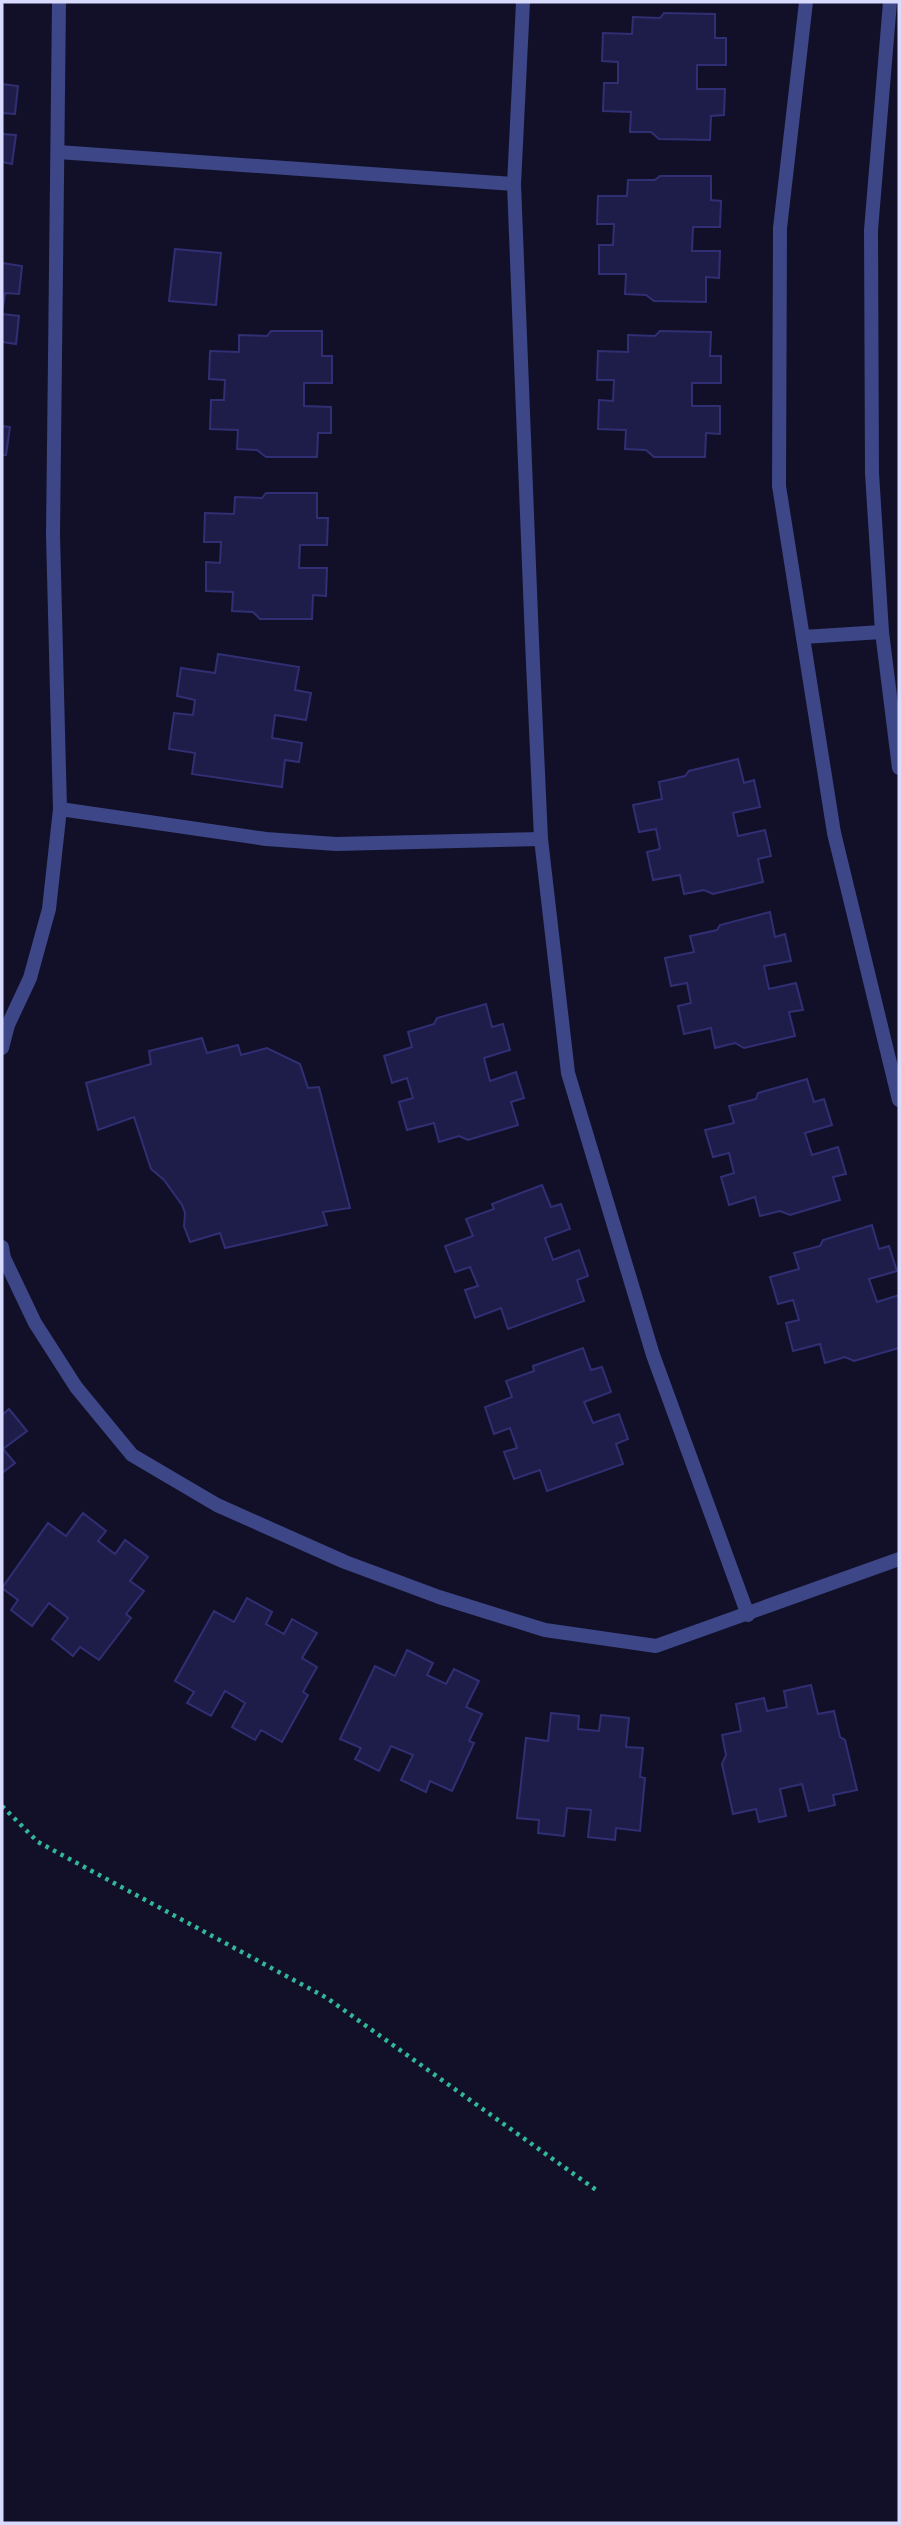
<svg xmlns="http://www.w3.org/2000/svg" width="901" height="2525" font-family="'Archivo Narrow',sans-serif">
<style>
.building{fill:#1e1d49;stroke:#312f74;stroke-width:2}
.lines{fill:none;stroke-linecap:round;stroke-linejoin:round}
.path{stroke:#32b899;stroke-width:4.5;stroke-dasharray:3.5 5;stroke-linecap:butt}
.minor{stroke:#3d4686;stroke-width:14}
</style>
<rect width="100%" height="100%" fill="#111028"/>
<g class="building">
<path d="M664,13L715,14V38H726V65H697V89H725L724,115L711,116L710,140L659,139L651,132H630L631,112L603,111L604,83H618V62L602,61L603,33L632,34L633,17L660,18Z"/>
<path d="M2,84L18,86L15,114L2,113Z"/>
<path d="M2,134L16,135L12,164L2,162Z"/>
<path d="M660,176H711V200L721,201L720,227H693L692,251H720L719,278L706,277V302L654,301L646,295L625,294L626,274H599V245H613L614,224H597L598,196H627L628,180H655Z"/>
<path d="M175,249L221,253L216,305L169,301Z"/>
<path d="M2,263L22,266L19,294L5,293L2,314L19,316L16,344L2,342Z"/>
<path d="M271,331H322V356H332V383H304V406L331,407V433H318L317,457H266L257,450L237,449L238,430L210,429L211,400H224L225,380L209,379L210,351L239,352V335L267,336Z"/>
<path d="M660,331L711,332L710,356H721V383H692V406H720V434L706,433L705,457H654L646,450L625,449L626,430L598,429L599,400L613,401L614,380H597L598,351L628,352V335L655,336Z"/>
<path d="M2,426L10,427L6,455H2Z"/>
<path d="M266,493H317V518H328L327,545H300L299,568H327L326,596L313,595L312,619H260L253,612L232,611L233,592L206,591V562L220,563L221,542H204L205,513L234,514L235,497L262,498Z"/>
<path d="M218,654L299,667L295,690L311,693L306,720L275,715L272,738L302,743L299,762L285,760L282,787L192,774L195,753L169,749L174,713L193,715L195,700L177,696L181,668L215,673Z"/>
<path d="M738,759L744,783L754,780L760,807L733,813L738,836L765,830L771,856L758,859L763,882L713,894L704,890L684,894L680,875L653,880L647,852L660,849L656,829L639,832L633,805L662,799L659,782L685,776L689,771Z"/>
<path d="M770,912L775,937L785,934L791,961L764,966L769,989L796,983L803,1010L789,1012L795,1036L744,1048L735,1043L715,1048L711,1028L684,1034L678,1006L691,1003L687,983L671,986L665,958L694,952L690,936L717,930L720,925Z"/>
<path d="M486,1004L492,1027L503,1024L510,1050L484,1058L490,1081L516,1072L524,1098L511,1102L518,1125L468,1140L459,1136L439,1142L434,1123L407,1130L399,1102L413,1098L407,1078L392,1083L384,1056L412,1047L408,1032L434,1024L437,1018Z"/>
<path d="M202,1038L207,1053L238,1045L241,1055L267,1048L300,1064L308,1088L319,1087L350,1208L323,1212L327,1225L225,1248L220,1233L190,1242L184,1226L185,1213L182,1205L164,1180L151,1169L134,1117L98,1130L86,1083L151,1064L149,1051Z"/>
<path d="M807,1079L814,1102L824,1099L832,1125L805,1133L812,1155L838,1147L846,1174L833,1177L840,1200L790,1215L780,1211L760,1216L755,1197L729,1205L721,1177L734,1173L729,1153L713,1157L705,1130L734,1123L729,1106L756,1099L758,1093Z"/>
<path d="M542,1185L551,1207L561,1204L570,1229L545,1238L553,1260L579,1250L588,1276L577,1280L584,1301L508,1329L501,1308L475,1318L465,1290L478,1286L470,1267L455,1272L445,1246L473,1236L466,1219L494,1209L492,1204Z"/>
<path d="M872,1225L879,1249L889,1246L897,1271L869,1279L877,1302L899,1295V1348L854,1361L845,1357L825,1363L820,1344L793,1351L786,1323L799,1320L793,1300L778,1304L770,1277L799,1269L794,1253L820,1246L823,1240Z"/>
<path d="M583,1348L591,1370L602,1367L611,1392L584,1402L593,1423L619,1414L628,1439L616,1444L623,1464L547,1491L540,1470L514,1479L504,1452L517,1448L510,1428L494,1434L485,1407L512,1397L506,1381L534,1371L533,1366Z"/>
<path d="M9,1409L27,1431L3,1449L15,1463L2,1473V1415Z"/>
<path d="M83,1513L106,1531L98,1541L115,1554L125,1540L148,1557L130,1581L144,1591L126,1614L131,1618L99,1660L80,1647L73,1656L52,1639L68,1618L49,1603L32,1626L11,1610L18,1600L2,1588L48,1523L66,1536Z"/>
<path d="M247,1598L272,1612L266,1624L284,1634L292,1619L317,1633L302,1658L317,1667L303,1692L308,1695L282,1742L261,1730L255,1740L232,1727L245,1703L225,1691L211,1716L187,1703L194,1692L175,1681L214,1611L234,1622Z"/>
<path d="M407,1650L433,1663L427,1675L446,1684L454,1669L479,1681L466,1707L482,1714L469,1741L474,1743L452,1791L430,1781L426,1792L401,1780L413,1755L391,1746L379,1771L355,1759L361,1748L340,1739L375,1666L395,1676Z"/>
<path d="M811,1685L818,1714L834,1711L840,1737L845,1740L857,1790L833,1795L835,1805L809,1811L802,1784L780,1789L786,1816L759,1822L756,1809L733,1814L722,1764L726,1755L722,1735L741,1731L736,1704L764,1698L767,1711L787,1707L784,1691Z"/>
<path d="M551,1713L579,1716L578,1729L599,1731L601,1715L629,1718L626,1747L643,1748L640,1777L645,1778L640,1831L616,1828L615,1840L588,1837L591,1810L567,1808L564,1836L538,1833L539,1820L517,1818L526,1738L548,1741Z"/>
</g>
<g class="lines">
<path class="path" d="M2,1806L38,1842L327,1998L599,2192"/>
<g class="minor">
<path d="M523,2L514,184L532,641L541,839L568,1073L653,1355L748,1615"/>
<path d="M806,2L780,228L779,486L834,833L899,1100"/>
<path d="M890,2L871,230L872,473L882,632L899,768"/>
<path d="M58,152L514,184"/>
<path d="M803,637L882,632"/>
<path d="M60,809L266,839L336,844L541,839"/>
<path d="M2,1048L8,1025L30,978L49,909L60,809L53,535L59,2"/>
<path d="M2,1247L4,1258L35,1323L76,1387L132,1455L217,1505L345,1562L439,1597L545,1630L656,1646L899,1559"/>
</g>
</g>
<rect width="901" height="2525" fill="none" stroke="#d8dafe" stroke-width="7"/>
</svg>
